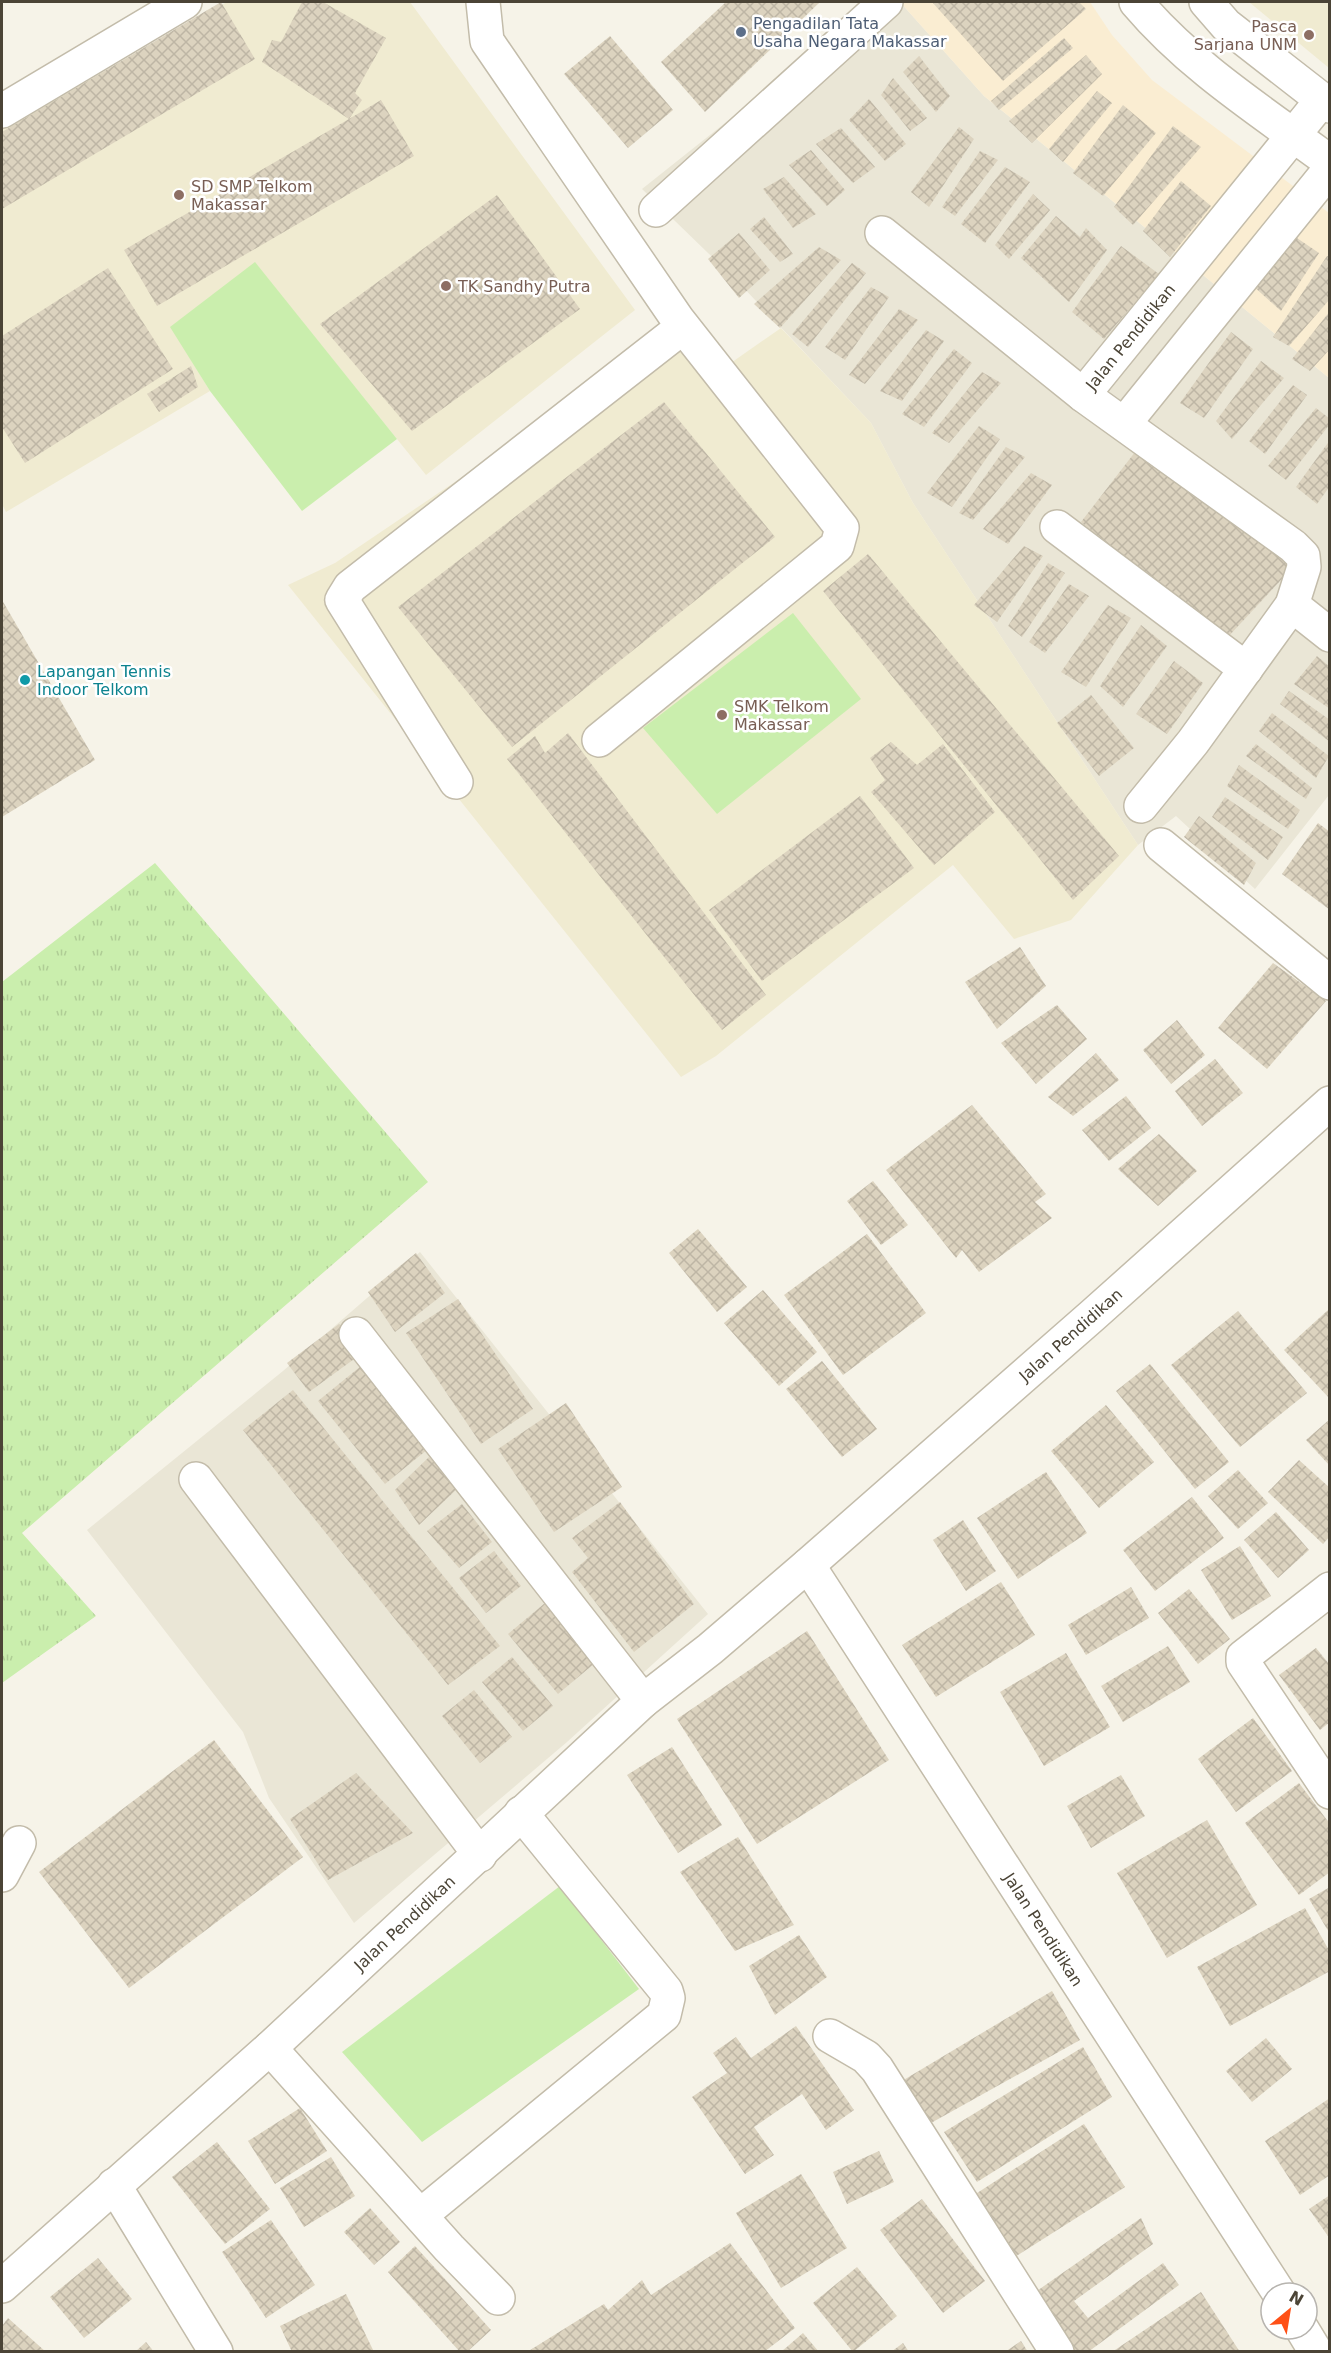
<svg xmlns="http://www.w3.org/2000/svg" width="1331" height="2353" font-family="'DejaVu Sans',sans-serif">
<style>
.residential{fill:#eae6d6}
.commercial{fill:#faedd2}
.education{fill:#f0ebd1}
.grass{fill:url(#grass-tufts)}
.pitch{fill:#caeead}
.building{fill:url(#building-cross-hatch)}
.lines{fill:none;stroke-linecap:round;stroke-linejoin:round}
.minor-casing{stroke:#c3bcaa;stroke-width:36}
.minor{stroke:#fff;stroke-width:33}
.service-dot{fill:#5c6f8a;stroke:#fff;stroke-width:2}
.education-dot{fill:#8d6e63;stroke:#fff;stroke-width:2}
.culture-dot{fill:#0f9aa8;stroke:#fff;stroke-width:2}
.labels{text-anchor:middle;stroke-width:5;stroke-linejoin:round;paint-order:stroke}
.service-label{font-size:16px;fill:#4e5e75;stroke:#fff;text-anchor:start}
.education-label{font-size:16px;fill:#785e54;stroke:#fff;text-anchor:start}
.street-label{font-size:16px;fill:#4b4436;stroke:#fff}
.culture-label{font-size:16px;fill:#0d838f;stroke:#fff;text-anchor:start}
</style>
<defs>
<pattern id="grass-tufts" width="24" height="20" patternUnits="userSpaceOnUse" patternTransform="scale(1.5)"><rect width="24" height="20" fill="#caeead"/><path d="M3 7l-1-3M5 7V3M7 7l1-3M15 17l-1-3M17 17v-4M19 17l1-3" fill="none" stroke="#afcd95"/></pattern>
<pattern id="building-cross-hatch" width="8" height="8" patternUnits="userSpaceOnUse" patternTransform="scale(1.5)"><rect width="8" height="8" fill="#dcd3bf"/><path d="M0 0l8 8M0 8l8-8" fill="none" stroke="#beb6a5"/></pattern>
</defs>
<rect width="100%" height="100%" fill="#f6f3e8"/>
<g class="residential">
<path d="M877,2H900L984,96L1329,378V795L1255,889L1176,816L1138,845L913,503L871,423L740,284L642,189Z"/>
<path d="M420,1252L708,1614L567,1742L354,1923L269,1798L243,1732L87,1530L283,1371Z"/>
</g>
<path class="commercial" d="M900,2H1090L1112,35L1152,80L1329,213V378L984,96Z"/>
<g class="education">
<path d="M227,2H410L635,310L426,475L255,263L171,327L210,391L6,512L2,504V129Z"/>
<path d="M1249,2H1329V68Z"/>
<path d="M781,328L871,423L913,503L1138,845L1071,920L1014,939L953,865L716,1056L681,1077L288,585L335,563L678,331L718,372Z"/>
</g>
<path class="grass" d="M155,863L428,1182L22,1533L96,1616L2,1683V982Z"/>
<g class="pitch">
<path d="M255,262L397,439L302,511L210,391L170,327Z"/>
<path d="M793,613L861,699L717,814L643,728Z"/>
<path d="M560,1886L639,1989L422,2142L342,2052Z"/>
</g>
<g class="building">
<path d="M221,2L255,59L2,209V132Z"/>
<path d="M302,2H323L386,38L355,93L362,100L349,119L381,100L414,156L157,306L124,250L349,119L262,62L272,40L281,42Z"/>
<path d="M726,2H820L705,112L661,62Z"/>
<path d="M932,2H1079L1086,9L1003,81Z"/>
<path d="M610,36L673,110L628,148L564,74Z"/>
<path d="M1064,38L1073,48L999,110L991,101Z"/>
<path d="M1086,55L1102,74L1032,143L1009,121Z"/>
<path d="M919,56L950,96L936,112L903,72Z"/>
<path d="M893,78L927,118L910,131L881,95Z"/>
<path d="M1097,91L1112,103L1063,162L1049,149Z"/>
<path d="M869,99L906,144L885,161L849,120Z"/>
<path d="M1123,105L1156,133L1103,196L1073,173Z"/>
<path d="M1173,126L1201,147L1133,225L1114,207Z"/>
<path d="M959,127L974,139L929,207L911,192Z"/>
<path d="M841,128L875,167L853,183L816,144Z"/>
<path d="M811,150L845,190L827,206L789,165Z"/>
<path d="M980,151L998,160L955,216L942,207Z"/>
<path d="M1005,167L1030,182L985,243L961,224Z"/>
<path d="M784,177L816,214L793,228L763,189Z"/>
<path d="M1181,181L1211,206L1170,257L1143,231Z"/>
<path d="M1033,194L1050,210L1009,259L995,245Z"/>
<path d="M497,195L580,309L412,431L320,324Z"/>
<path d="M1056,216L1080,237L1086,228L1107,250L1069,302L1021,258Z"/>
<path d="M764,217L793,254L780,262L750,229Z"/>
<path d="M739,233L770,270L739,298L708,259Z"/>
<path d="M1291,234L1319,253L1281,311L1252,285Z"/>
<path d="M1121,246L1159,274L1104,339L1072,312Z"/>
<path d="M819,247L841,260L780,328L754,304Z"/>
<path d="M1327,256L1330,257V299L1289,346L1273,337Z"/>
<path d="M852,263L866,273L808,347L792,334Z"/>
<path d="M108,268L173,369L25,463L2,427V336Z"/>
<path d="M871,287L889,297L845,360L825,347Z"/>
<path d="M899,309L918,320L865,384L849,375Z"/>
<path d="M1330,311V349L1310,371L1292,359Z"/>
<path d="M926,330L944,341L902,401L880,391Z"/>
<path d="M1231,332L1253,349L1204,418L1180,403Z"/>
<path d="M954,349L972,363L924,427L902,414Z"/>
<path d="M1261,361L1284,378L1232,439L1216,421Z"/>
<path d="M191,366L198,387L159,412L147,394Z"/>
<path d="M982,372L1001,383L949,443L932,433Z"/>
<path d="M1293,385L1307,395L1265,454L1249,441Z"/>
<path d="M664,402L775,537L512,747L398,607Z"/>
<path d="M1316,408L1330,419V424L1286,480L1268,466Z"/>
<path d="M979,426L1000,439L952,507L927,493Z"/>
<path d="M1330,440V486L1317,504L1296,487Z"/>
<path d="M1142,443L1295,565L1226,639L1081,522Z"/>
<path d="M1006,447L1025,457L973,520L959,513Z"/>
<path d="M1031,473L1052,485L1008,544L983,529Z"/>
<path d="M1024,546L1043,556L997,622L974,605Z"/>
<path d="M868,554L1119,856L1073,900L823,591Z"/>
<path d="M1048,563L1065,573L1022,637L1008,626Z"/>
<path d="M1069,584L1089,596L1045,653L1029,642Z"/>
<path d="M2,600L95,760L2,817Z"/>
<path d="M1108,605L1131,618L1086,687L1061,672Z"/>
<path d="M1141,625L1167,646L1123,707L1100,686Z"/>
<path d="M1317,656L1330,667V709L1294,684Z"/>
<path d="M1174,661L1203,683L1167,734L1136,714Z"/>
<path d="M1289,691L1330,720V742L1280,704Z"/>
<path d="M1091,695L1134,748L1099,776L1057,723Z"/>
<path d="M1272,713L1329,756L1316,778L1259,731Z"/>
<path d="M568,733L766,995L722,1030L507,759L535,736L545,753Z"/>
<path d="M891,742L917,765L943,744L995,812L934,865L871,792L885,780L870,758Z"/>
<path d="M1256,744L1312,788L1306,799L1246,756Z"/>
<path d="M1239,765L1300,810L1288,829L1227,786Z"/>
<path d="M860,796L914,868L762,981L709,910Z"/>
<path d="M1225,797L1283,837L1268,860L1212,817Z"/>
<path d="M1199,816L1256,863L1244,885L1184,837Z"/>
<path d="M1318,823L1330,832V910L1282,874Z"/>
<path d="M1020,947L1046,986L997,1029L965,982Z"/>
<path d="M1273,963L1326,1001L1267,1069L1218,1028Z"/>
<path d="M1057,1005L1087,1039L1036,1084L1001,1043Z"/>
<path d="M1177,1020L1205,1055L1171,1084L1143,1050Z"/>
<path d="M1096,1053L1119,1080L1073,1116L1048,1097Z"/>
<path d="M1215,1059L1243,1093L1202,1126L1175,1091Z"/>
<path d="M1126,1096L1151,1128L1109,1161L1082,1130Z"/>
<path d="M972,1105L1046,1194L1035,1202L1052,1218L979,1272L962,1250L956,1258L886,1170Z"/>
<path d="M1159,1134L1197,1171L1158,1206L1118,1169Z"/>
<path d="M873,1181L908,1225L881,1245L847,1201Z"/>
<path d="M698,1229L747,1287L717,1312L669,1253Z"/>
<path d="M867,1234L926,1313L843,1375L784,1295Z"/>
<path d="M416,1253L445,1293L395,1332L368,1292Z"/>
<path d="M763,1290L817,1352L779,1386L724,1323Z"/>
<path d="M458,1299L533,1409L481,1444L406,1333Z"/>
<path d="M1328,1310L1330,1312V1399L1284,1350Z"/>
<path d="M1238,1311L1307,1393L1240,1447L1171,1365Z"/>
<path d="M339,1324L361,1354L309,1392L287,1363Z"/>
<path d="M822,1361L877,1429L842,1457L786,1389Z"/>
<path d="M1150,1364L1229,1462L1195,1489L1116,1391Z"/>
<path d="M361,1366L428,1449L385,1484L318,1401Z"/>
<path d="M293,1390L500,1646L448,1685L243,1430Z"/>
<path d="M566,1403L622,1487L554,1532L498,1449Z"/>
<path d="M1106,1405L1154,1462L1099,1508L1051,1451Z"/>
<path d="M1330,1419V1466L1306,1440Z"/>
<path d="M429,1457L458,1488L419,1525L395,1490Z"/>
<path d="M1299,1460L1330,1488V1536L1323,1544L1268,1492Z"/>
<path d="M1238,1470L1268,1503L1238,1529L1208,1496Z"/>
<path d="M1046,1472L1087,1533L1018,1579L977,1518Z"/>
<path d="M1192,1497L1224,1538L1155,1591L1123,1550Z"/>
<path d="M620,1502L694,1604L634,1652L572,1572L588,1558L572,1538Z"/>
<path d="M462,1504L492,1542L459,1568L427,1531Z"/>
<path d="M1276,1512L1309,1550L1278,1578L1244,1540Z"/>
<path d="M963,1520L996,1571L966,1591L933,1540Z"/>
<path d="M1240,1546L1271,1596L1232,1620L1201,1570Z"/>
<path d="M494,1551L521,1586L486,1613L459,1578Z"/>
<path d="M1001,1582L1035,1635L936,1697L902,1645Z"/>
<path d="M1131,1587L1149,1618L1086,1655L1068,1625Z"/>
<path d="M1189,1589L1230,1639L1198,1664L1158,1613Z"/>
<path d="M545,1603L595,1663L558,1694L508,1634Z"/>
<path d="M807,1631L889,1760L757,1844L677,1719Z"/>
<path d="M1168,1646L1190,1682L1123,1722L1101,1686Z"/>
<path d="M1316,1648L1330,1665V1722L1320,1730L1279,1675Z"/>
<path d="M1066,1653L1110,1727L1044,1766L1000,1692Z"/>
<path d="M512,1657L553,1706L523,1731L482,1682Z"/>
<path d="M474,1690L512,1737L480,1763L442,1716Z"/>
<path d="M1253,1718L1292,1771L1236,1812L1198,1759Z"/>
<path d="M214,1740L303,1857L129,1988L39,1872Z"/>
<path d="M672,1747L722,1825L678,1853L627,1775Z"/>
<path d="M356,1773L413,1833L328,1880L290,1819Z"/>
<path d="M1121,1775L1145,1816L1091,1848L1067,1806Z"/>
<path d="M1299,1783L1330,1824V1872L1299,1895L1245,1823Z"/>
<path d="M1207,1820L1257,1905L1167,1958L1117,1873Z"/>
<path d="M738,1837L794,1925L735,1951L680,1872Z"/>
<path d="M1330,1887V1934L1309,1899Z"/>
<path d="M1305,1908L1330,1952V1971L1230,2026L1197,1967Z"/>
<path d="M799,1935L827,1977L775,2015L749,1966Z"/>
<path d="M1052,1991L1080,2040L931,2123L902,2081Z"/>
<path d="M796,2026L854,2110L826,2130L802,2094L754,2127L774,2155L745,2174L692,2097L727,2073L713,2053L736,2037L751,2058Z"/>
<path d="M1266,2038L1292,2069L1252,2102L1226,2071Z"/>
<path d="M1083,2047L1112,2097L977,2182L944,2132Z"/>
<path d="M1330,2098V2175L1300,2195L1265,2141Z"/>
<path d="M300,2108L327,2151L275,2184L248,2141Z"/>
<path d="M1084,2124L1125,2187L1015,2257L974,2195Z"/>
<path d="M217,2142L270,2209L225,2244L172,2177Z"/>
<path d="M879,2151L894,2182L847,2204L833,2172Z"/>
<path d="M331,2157L355,2196L304,2227L280,2188Z"/>
<path d="M801,2174L847,2248L781,2288L736,2213Z"/>
<path d="M1330,2195V2239L1309,2209Z"/>
<path d="M922,2199L985,2281L943,2313L880,2230Z"/>
<path d="M370,2208L400,2242L374,2265L344,2232Z"/>
<path d="M1141,2218L1153,2244L1074,2301L1088,2318L1163,2263L1179,2285L1088,2352H1075L1034,2293Z"/>
<path d="M271,2220L315,2285L266,2318L222,2252Z"/>
<path d="M730,2243L795,2328L764,2352H527L604,2304L608,2310L642,2280L651,2295Z"/>
<path d="M415,2246L491,2330L467,2352H460L388,2272Z"/>
<path d="M98,2258L132,2299L84,2338L50,2297Z"/>
<path d="M857,2267L897,2316L853,2352L813,2303Z"/>
<path d="M1201,2292L1240,2352H1112Z"/>
<path d="M346,2294L374,2352H292L280,2326Z"/>
<path d="M8,2318L46,2352H2V2326Z"/>
<path d="M803,2333L819,2352H781Z"/>
<path d="M1021,2341L1028,2352H1005Z"/>
<path d="M146,2342L154,2352H135Z"/>
<path d="M903,2343L909,2352H891Z"/>
</g>
<g class="lines">
<g class="minor-casing">
<g id="minor">
<path d="M483,2L487,41L678,320L842,528L837,546L599,740"/>
<path d="M1136,2C1191,67 1261,111 1330,162"/>
<path d="M1206,2L1226,25L1330,106"/>
<path d="M2,111L185,2"/>
<path d="M656,210L886,2"/>
<path d="M882,233L1083,395L1293,546L1303,556L1304,567L1292,605L1193,742L1141,806"/>
<path id="s1" d="M1083,395L1322,100"/>
<path d="M1124,424L1330,169"/>
<path d="M1057,527L1246,669"/>
<path d="M1292,605L1330,635"/>
<path d="M456,782L342,600L350,587L683,327"/>
<path d="M1161,845L1330,983"/>
<path d="M356,1334L643,1701"/>
<path d="M196,1479L480,1855"/>
<path id="s2" d="M808,1565L1279,2293"/>
<path d="M1330,1589L1243,1657V1662L1330,1792"/>
<path d="M2,1875L19,1843"/>
<path d="M830,2036L866,2057L877,2069L1057,2352"/>
<path d="M270,2048L449,2248L498,2298"/>
<path d="M114,2185L216,2352"/>
<path d="M421,2215L664,2015L668,1998L666,1991L521,1813"/>
<path id="s3" d="M2,2286L270,2048L643,1701L710,1649L808,1565L1093,1315L1330,1103"/>
<path d="M1302,2329L1316,2352"/>
</g>
</g>
<use href="#minor" class="minor"/>
</g>
<circle class="service-dot" cx="741" cy="32" r="6"/>
<g class="education-dot">
<circle cx="1309" cy="35" r="6"/>
<circle cx="179" cy="195" r="6"/>
<circle cx="446" cy="286" r="6"/>
<circle cx="722" cy="715" r="6"/>
</g>
<circle class="culture-dot" cx="25" cy="680" r="6"/>
<g class="labels">
<g class="service-label">
<text x="753" y="29">Pengadilan Tata<tspan x="753" dy="18">Usaha Negara Makassar</tspan></text>
</g>
<g class="education-label">
<text x="1297" y="32" text-anchor="end">Pasca<tspan x="1297" dy="18">Sarjana UNM</tspan></text>
<text x="191" y="192">SD SMP Telkom<tspan x="191" dy="18">Makassar</tspan></text>
<text x="458" y="292">TK Sandhy Putra</text>
<text x="734" y="712">SMK Telkom<tspan x="734" dy="18">Makassar</tspan></text>
</g>
<g class="street-label">
<text dy="6" stroke="none"><textPath href="#s1" startOffset="75">Jalan Pendidikan</textPath></text>
<text dy="6" stroke="none"><textPath href="#s3" startOffset="1431">Jalan Pendidikan</textPath></text>
<text dy="6" stroke="none"><textPath href="#s3" startOffset="542">Jalan Pendidikan</textPath></text>
<text dy="6" stroke="none"><textPath href="#s2" startOffset="434">Jalan Pendidikan</textPath></text>
</g>
<g class="culture-label">
<text x="37" y="677">Lapangan Tennis<tspan x="37" dy="18">Indoor Telkom</tspan></text>
</g>
</g>
<rect width="1331" height="2353" fill="none" stroke="#4b4436" stroke-width="6"/>
<g transform="translate(1289 2311) rotate(30)"><circle r="28" fill="#ffffff" stroke="#b7b4af" stroke-width="1.5"/>
<path d="M0-4.5L10 22L0 15L-10 22Z" fill="#ff5016"/>
<text y="-9" font-size="16" font-weight="bold" text-anchor="middle" fill="#4b4436">N</text>
</g>
</svg>
